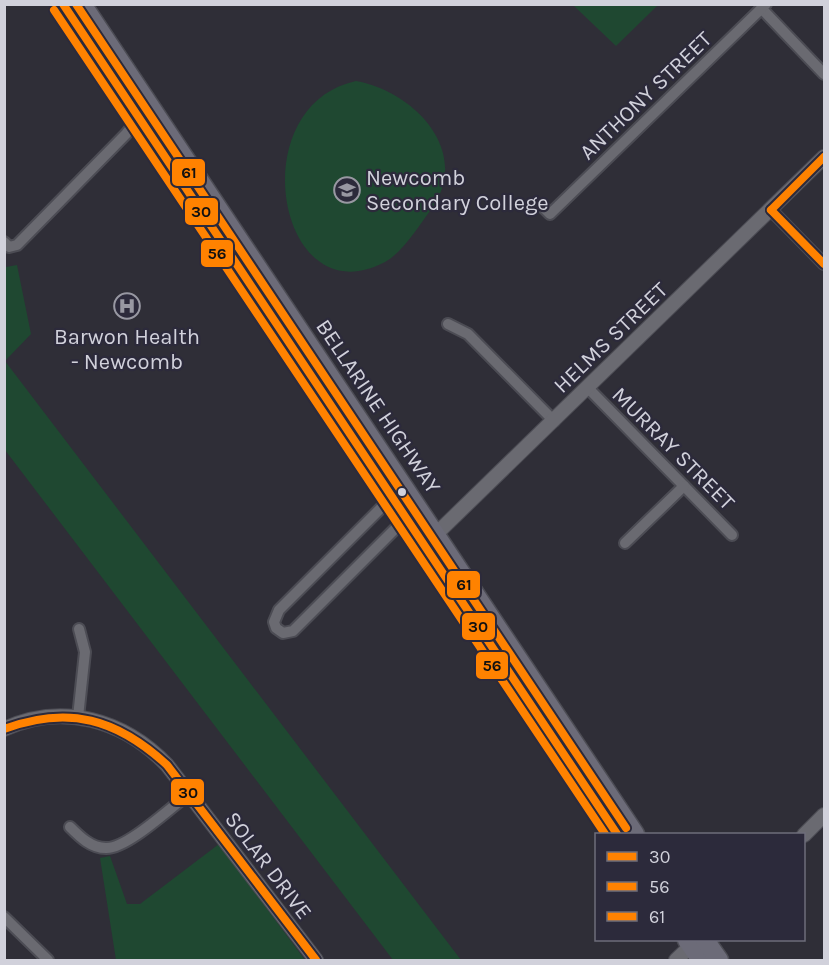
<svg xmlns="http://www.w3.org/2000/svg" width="829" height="965" font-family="Karla,sans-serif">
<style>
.green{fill:#1f4831}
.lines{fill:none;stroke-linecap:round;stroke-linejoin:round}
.minor-casing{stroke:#4c4c54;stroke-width:14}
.tertiary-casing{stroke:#4c4c54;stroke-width:16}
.trunk-casing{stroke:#4c4c54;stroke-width:21}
.minor{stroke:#6a6a71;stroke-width:10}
.tertiary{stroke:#6a6a71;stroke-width:14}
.trunk{stroke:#6c6b78;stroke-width:18}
.bus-1-casing{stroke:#2c2a3b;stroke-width:12}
.bus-2-casing{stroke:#2c2a3b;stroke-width:12}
.bus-3-casing{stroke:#2c2a3b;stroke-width:12}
.bus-1{stroke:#ff8200;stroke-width:8}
.bus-2{stroke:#ff8200;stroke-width:8}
.bus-3{stroke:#ff8200;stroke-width:8}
.bus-dot{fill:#d1d1db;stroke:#2c2a3b;stroke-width:2}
.labels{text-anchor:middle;stroke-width:4.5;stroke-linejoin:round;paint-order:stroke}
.street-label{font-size:22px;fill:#d1d1db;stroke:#2c2a3b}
.poi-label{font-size:22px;fill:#d1d1db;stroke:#2c2a3b;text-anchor:start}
.line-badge{stroke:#2c2a3b;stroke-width:2}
.pale-badge-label{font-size:16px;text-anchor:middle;font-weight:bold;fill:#111}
</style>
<rect width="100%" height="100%" fill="#2f2e37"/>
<g class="green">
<path d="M573,5H658L616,46Z"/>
<path d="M356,81C414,91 474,153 430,211C418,227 403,252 385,262C278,319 240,106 356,81Z"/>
<path d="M17,265L31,334L5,361L461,960H393L5,450V273L6,267Z"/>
<path d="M219,844L305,960H116L100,858L110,856L127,904H140Z"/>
</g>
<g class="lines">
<g class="minor-casing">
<g id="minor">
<path d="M762,9L824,74"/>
<path d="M542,206L550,214L766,4"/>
<path d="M771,210L824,264"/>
<path d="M4,242L9,247L17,245L126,134L139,118"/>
<path d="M448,324L468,334L554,421"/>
<path d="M588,388L732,535"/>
<path d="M392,497L279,610L274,622L276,628L283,633L293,631L406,518"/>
<path d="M625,543L684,486"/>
<path d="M78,717L85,652L79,629"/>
<path d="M70,827C80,837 91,848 106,848C127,849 171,807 189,794"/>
<path d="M4,917L48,960"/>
</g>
</g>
<g class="tertiary-casing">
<g id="tertiary">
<path d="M430,540L824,157"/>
<path d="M4,729C63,702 124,720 167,765L316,960"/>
<path d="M804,835L824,815"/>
<path d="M676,960L696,941"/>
</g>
</g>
<g class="trunk-casing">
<g id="trunk">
<path d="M63,4L617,834"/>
<path d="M82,4L635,834"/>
<path d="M687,940L701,960"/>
<path d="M705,940L719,960"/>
</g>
</g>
<use href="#minor" class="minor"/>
<use href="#tertiary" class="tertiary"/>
<use href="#trunk" class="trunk"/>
<g class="bus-1-casing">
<g id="bus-1">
<path d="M63,4L617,834"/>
<path d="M771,210L824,264"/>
<path d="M771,210L824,157"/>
<path d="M4,729C69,705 117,719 167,765L316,960"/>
</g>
</g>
<g class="bus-2-casing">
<path id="bus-2" d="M54,10L605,834"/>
</g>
<g class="bus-3-casing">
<path id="bus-3" d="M76,4L626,828"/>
</g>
<use href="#bus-1" class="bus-1"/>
<use href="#bus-2" class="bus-2"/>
<use href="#bus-3" class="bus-3"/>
</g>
<defs>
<g id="school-ring" transform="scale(1.35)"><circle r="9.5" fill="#2c2a3b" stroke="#9898a2" stroke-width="1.5"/><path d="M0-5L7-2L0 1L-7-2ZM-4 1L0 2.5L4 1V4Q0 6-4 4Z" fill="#9898a2"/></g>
<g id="hospital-ring" transform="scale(1.35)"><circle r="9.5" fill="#2c2a3b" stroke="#9898a2" stroke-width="1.5"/><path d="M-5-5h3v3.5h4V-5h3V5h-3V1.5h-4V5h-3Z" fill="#9898a2"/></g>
</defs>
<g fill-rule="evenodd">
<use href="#school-ring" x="347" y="190"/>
<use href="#hospital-ring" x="127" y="306"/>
</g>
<circle class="bus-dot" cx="402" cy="492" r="5"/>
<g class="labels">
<g class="street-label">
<text transform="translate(645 95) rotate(-44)" y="8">ANTHONY STREET</text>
<text transform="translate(610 337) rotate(-44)" y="8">HELMS STREET</text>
<text transform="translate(379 406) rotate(56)" y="8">BELLARINE HIGHWAY</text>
<text transform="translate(674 448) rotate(45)" y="8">MURRAY STREET</text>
<text transform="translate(269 865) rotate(53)" y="8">SOLAR DRIVE</text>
</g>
<g class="poi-label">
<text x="366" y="185">Newcomb<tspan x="366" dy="25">Secondary College</tspan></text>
<text x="127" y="344" text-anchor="middle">Barwon Health<tspan x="127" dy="25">- Newcomb</tspan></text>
</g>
</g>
<g class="line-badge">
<rect x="171" y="158" width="35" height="29" rx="6" fill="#ff8200"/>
<rect x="184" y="197" width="35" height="29" rx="6" fill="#ff8200"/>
<rect x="200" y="239" width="34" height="29" rx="6" fill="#ff8200"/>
<rect x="446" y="570" width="35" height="29" rx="6" fill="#ff8200"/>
<rect x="461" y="612" width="35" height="29" rx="6" fill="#ff8200"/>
<rect x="475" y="651" width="34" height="29" rx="6" fill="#ff8200"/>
<rect x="170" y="778" width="35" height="28" rx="6" fill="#ff8200"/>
</g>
<g class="pale-badge-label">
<text x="189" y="178">61</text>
<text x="201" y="217">30</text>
<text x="217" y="259">56</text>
<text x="464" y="590">61</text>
<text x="478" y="632">30</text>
<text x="492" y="671">56</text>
<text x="188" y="798">30</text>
</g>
<rect width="829" height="965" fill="none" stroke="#d1d1db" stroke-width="12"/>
<rect x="595" y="833" width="210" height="108" fill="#2c2a3b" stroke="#6e6d7b" stroke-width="1.5"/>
<rect x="607" y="852" width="30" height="9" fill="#ff8200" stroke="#6e6d7b" stroke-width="1.5"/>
<text x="649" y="863" font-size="18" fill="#d1d1db">30</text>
<rect x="607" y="882" width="30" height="9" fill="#ff8200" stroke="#6e6d7b" stroke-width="1.5"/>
<text x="649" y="893" font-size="18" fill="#d1d1db">56</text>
<rect x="607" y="912" width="30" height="9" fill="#ff8200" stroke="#6e6d7b" stroke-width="1.5"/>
<text x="649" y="923" font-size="18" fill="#d1d1db">61</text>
</svg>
